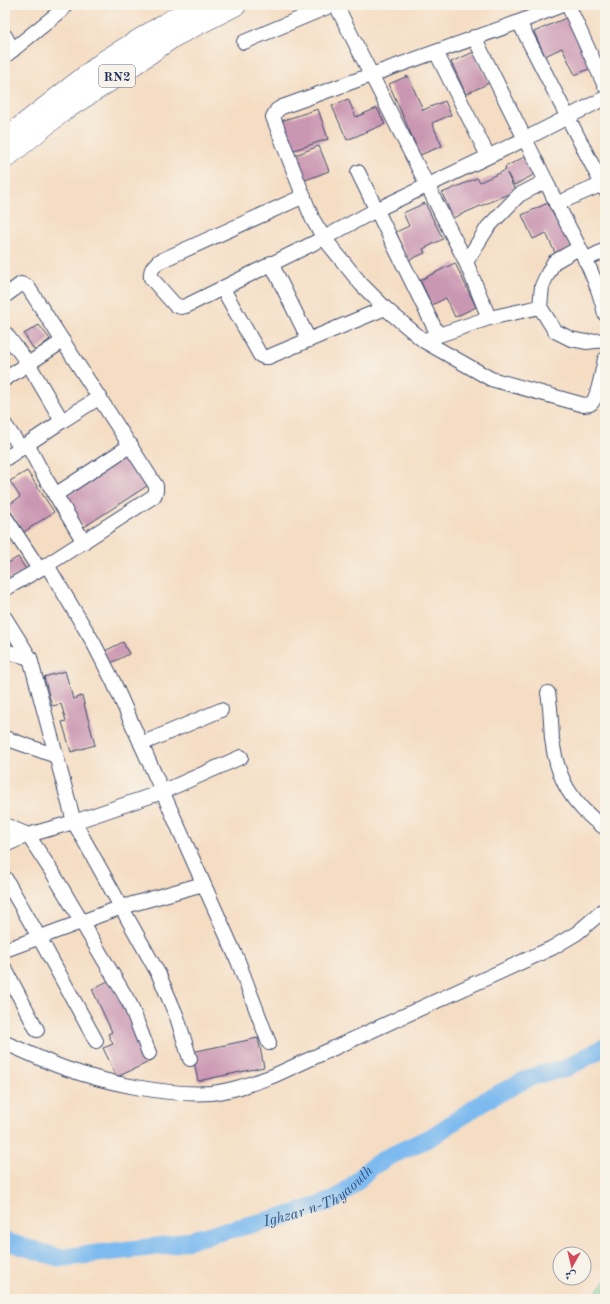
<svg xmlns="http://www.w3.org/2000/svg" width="610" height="1304" font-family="'Old Standard TT',Amiri,serif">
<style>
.green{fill:#7cd397;stroke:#4c817a}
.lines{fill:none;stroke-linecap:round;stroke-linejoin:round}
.river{stroke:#7bbaef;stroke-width:18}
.building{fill:#ca97b2}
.minor-casing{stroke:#3c496d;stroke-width:16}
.highway-casing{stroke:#3c496d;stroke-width:22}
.minor{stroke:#fff;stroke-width:14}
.highway{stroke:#fff;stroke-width:21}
.labels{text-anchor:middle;stroke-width:3;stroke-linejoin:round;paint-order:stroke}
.shield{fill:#f7f3e8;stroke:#5d6a87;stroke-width:1}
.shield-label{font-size:13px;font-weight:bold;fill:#1b2f5e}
.water-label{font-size:15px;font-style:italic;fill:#335282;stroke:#f7f3e8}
</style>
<rect width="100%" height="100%" fill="#f7f3e8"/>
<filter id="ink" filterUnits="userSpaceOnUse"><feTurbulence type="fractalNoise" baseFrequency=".025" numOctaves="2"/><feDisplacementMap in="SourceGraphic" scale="8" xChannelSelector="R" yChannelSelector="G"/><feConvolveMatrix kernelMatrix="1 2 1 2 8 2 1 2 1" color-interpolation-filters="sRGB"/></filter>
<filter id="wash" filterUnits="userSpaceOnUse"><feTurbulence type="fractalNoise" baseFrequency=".012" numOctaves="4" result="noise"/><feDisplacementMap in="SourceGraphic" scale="16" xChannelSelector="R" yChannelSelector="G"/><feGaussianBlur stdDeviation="0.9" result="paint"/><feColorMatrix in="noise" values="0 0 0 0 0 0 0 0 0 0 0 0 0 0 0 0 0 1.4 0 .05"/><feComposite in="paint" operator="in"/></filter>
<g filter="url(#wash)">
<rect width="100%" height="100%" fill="#f5ddc3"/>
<path class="green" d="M605,1281V1299H590Z"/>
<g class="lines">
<path class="river" id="s1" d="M5,1241L60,1258L169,1245L297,1213L336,1199L354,1184L370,1168L386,1158L433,1136L486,1100L529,1078L545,1073L564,1069L605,1047"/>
</g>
<g id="blocks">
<g class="building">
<path d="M568,17L591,68L575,75L562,48L545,56L534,32Z"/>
<path d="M474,52L489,83L466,94L451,62Z"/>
<path d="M408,76L423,110L445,101L451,115L432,123L442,146L420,155L389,84Z"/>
<path d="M348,99L356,117L377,108L385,124L347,140L332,106Z"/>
<path d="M318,109L328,139L291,151L281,121Z"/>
<path d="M319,146L329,171L303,181L293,156Z"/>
<path d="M526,156L535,174L514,185L507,173L515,191L453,218L442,193L477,178L480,182L506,170L505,167Z"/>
<path d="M550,202L571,248L556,255L546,233L533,239L522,215Z"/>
<path d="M425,203L443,239L423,249L425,253L409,260L396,232L409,226L403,213Z"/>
<path d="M455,263L476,307L455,317L446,298L432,305L420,280Z"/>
<path d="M39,325L50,339L35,351L24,334Z"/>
<path d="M130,454L150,484L84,527L64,498Z"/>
<path d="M27,471L54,512L24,532L7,506L20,497L10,481Z"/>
<path d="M5,538L10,543L5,546Z"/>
<path d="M18,557L26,569L5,583V565Z"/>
<path d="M123,642L129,654L109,664L103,652Z"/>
<path d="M65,671L73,699L82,696L95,745L71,752L62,722L66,721L61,704L52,706L44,677Z"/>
<path d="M110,980L149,1062L117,1077L103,1048L113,1044L108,1034L112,1032L92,989Z"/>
<path d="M258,1038L264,1067L198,1081L192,1052Z"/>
</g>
</g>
</g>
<g filter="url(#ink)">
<use href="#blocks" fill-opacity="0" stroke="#3c496d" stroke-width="1"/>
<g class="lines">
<g class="minor-casing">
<g id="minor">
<path d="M336,5L466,262L489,318"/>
<path d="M562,5L519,22L282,107L277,110L273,117L308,208L313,220L324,238L361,284L385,308L424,341L491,379L584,405C586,404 588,405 590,404C598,400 603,367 605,359"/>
<path d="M568,5L605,86"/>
<path d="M519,22L605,190"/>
<path d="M5,36L13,50"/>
<path d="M474,37L546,181C565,225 595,267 605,314"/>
<path d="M244,42L332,5"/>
<path d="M436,52L488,156"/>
<path d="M5,56L62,10L65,5"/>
<path d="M358,172L438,335"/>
<path d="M304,196L158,262C153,267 150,270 151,278L175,305L181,307L186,306L324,238L376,210L525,139L605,98"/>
<path d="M556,204L605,183"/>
<path d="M579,248L554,262L547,275L542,286L540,307L555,331L571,339L586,342L605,340"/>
<path d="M585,260L605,250"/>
<path d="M466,262L488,227L519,195L546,181"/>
<path d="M271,263L309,340"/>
<path d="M223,289L260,355L264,357H268L385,308"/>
<path d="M5,296L21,284L28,287L156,486V491L154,496L47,565L5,589"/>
<path d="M5,333L28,363L62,421"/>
<path d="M430,338L489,318L540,307"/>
<path d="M5,379L63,341"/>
<path d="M5,425L21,448"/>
<path d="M27,444L43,474L84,542"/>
<path d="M5,459L62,421L100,397"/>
<path d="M55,495L131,445"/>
<path d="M5,517L39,569"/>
<path d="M47,565L93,642L113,681L238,961L269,1043"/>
<path d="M5,618L30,658L74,822L159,975L177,1017L190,1059"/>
<path d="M5,651L30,658"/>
<path d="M548,693C551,709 551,724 552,739C557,779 572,805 605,828"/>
<path d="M5,738L56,756"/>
<path d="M141,744L221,710"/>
<path d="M5,825L28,835L54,875L130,1004L149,1053"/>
<path d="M5,845L28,835L74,822L162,792L241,757"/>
<path d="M5,878L39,937L96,1041"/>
<path d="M5,950L122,907L203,884"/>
<path d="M5,969L37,1030"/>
<path d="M5,1043C25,1051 44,1061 64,1068C106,1083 167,1096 211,1093C232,1091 253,1083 273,1076L552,948L577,933L605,909"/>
</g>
</g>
<g class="highway-casing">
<g id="highway">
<path d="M5,139L106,60L165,24L199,5"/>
<path d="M5,158L64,110L113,79L173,37L236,5"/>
</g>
</g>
<use href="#minor" class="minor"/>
<use href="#highway" class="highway"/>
</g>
</g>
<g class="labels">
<rect class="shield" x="99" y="65" width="36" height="22" rx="3"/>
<g class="shield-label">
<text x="117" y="81">RN2</text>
</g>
<g class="water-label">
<text dy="5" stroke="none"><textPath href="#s1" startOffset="326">Ighzar n-Thyaouth</textPath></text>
</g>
</g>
<rect width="610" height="1304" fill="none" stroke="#f7f3e8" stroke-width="20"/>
<g transform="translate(572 1266) rotate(188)"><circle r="19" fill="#f7f3e8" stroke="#9fa5b1"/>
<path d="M0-3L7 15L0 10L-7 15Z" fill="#d1495b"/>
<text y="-6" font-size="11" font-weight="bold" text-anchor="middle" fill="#1b2f5e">ش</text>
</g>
</svg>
